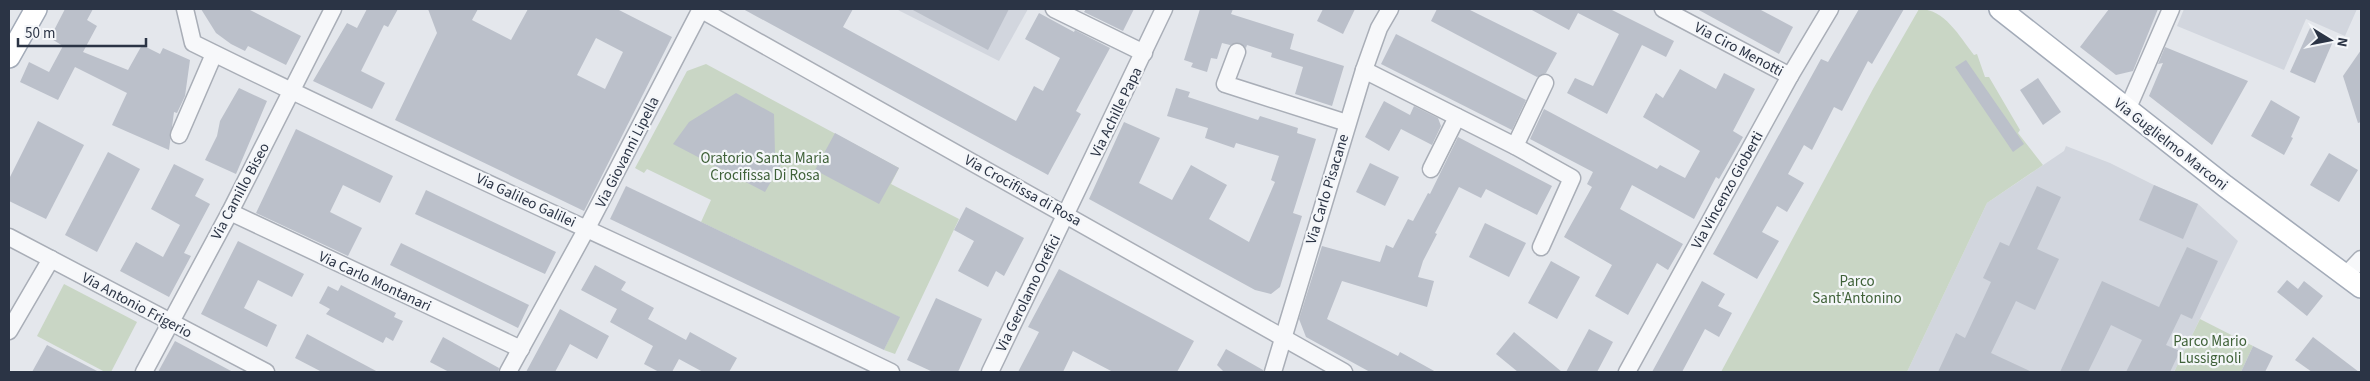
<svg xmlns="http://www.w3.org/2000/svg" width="2370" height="381" font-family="'Source Sans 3',sans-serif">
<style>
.built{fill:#d2d6de}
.green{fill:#c9d6c5}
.building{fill:#bbc0ca;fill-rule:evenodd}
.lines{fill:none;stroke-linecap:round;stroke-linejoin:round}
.minor-casing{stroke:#a9aeb7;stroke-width:19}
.major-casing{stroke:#a3abb8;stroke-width:24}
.minor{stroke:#f7f8fa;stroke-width:16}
.major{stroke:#fff;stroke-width:21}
.labels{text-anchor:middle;stroke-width:4.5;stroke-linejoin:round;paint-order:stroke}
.street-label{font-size:15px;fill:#2b3445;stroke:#f4f6f9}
.park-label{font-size:15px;fill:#3f6138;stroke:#f4f6f9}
</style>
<rect width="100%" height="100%" fill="#e4e7ec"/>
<g class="built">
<path d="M896,9H1028L999,61Z"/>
<path d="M2184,9H2357L2345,36L2306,19L2284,70L2177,26Z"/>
<path d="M2066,146L2110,163L2154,185L2198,204L2238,241L2174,372H1907L1987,203L2064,151Z"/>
</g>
<g class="green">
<path d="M1919,9C1945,9 1959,36 1974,55L1977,54L1985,77H1989L2020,130L2018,133L2043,165L1987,203L1907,372H1721L1873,89Z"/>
<path d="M706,64L899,168L891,184L959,219L895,354L884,350L899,317L701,222L711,200L647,169L644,173L635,168L687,71Z"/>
<path d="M64,284L137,322L111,372H105L37,336Z"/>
<path d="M2200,319L2253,346L2241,372H2174Z"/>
</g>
<g class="building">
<path d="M65,9H93L87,20L97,26L83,52L128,70L142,45L160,54L163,48L190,60L185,96L177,113L174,112L169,150L112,125L127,93L75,67L58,100L20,82L29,62L49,72L63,46L50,38Z"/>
<path d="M201,9H248L301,36L286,65L248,46L245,51L231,44L216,33Z"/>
<path d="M367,9H398L388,27L384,25L361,71L385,83L372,109L313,81L347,23L357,28Z"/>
<path d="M428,9H478L472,20L511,40L528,9H617L672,37L584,211L395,120L437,33ZM596,38L623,52L605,89L577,75Z"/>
<path d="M743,9H853L843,27L1016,121L1034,86L1043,91L1060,58L1025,39L1039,13L1074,32L1075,30L1110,48L1076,111L1081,114L1048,175Z"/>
<path d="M911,9H1009L988,50Z"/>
<path d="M1086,9H1134L1123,31L1084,12Z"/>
<path d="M1200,9H1233L1231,14L1294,34L1290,49L1344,66L1332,106L1295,94L1303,67L1271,57L1272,53L1247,45L1246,48L1240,43L1230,45L1222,43L1217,59L1211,58L1207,72L1191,67L1193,63L1184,60Z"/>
<path d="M1323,9H1355L1343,34L1317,21Z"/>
<path d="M1437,9H1468L1557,53L1546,73L1537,77L1431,21Z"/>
<path d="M1530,9H1610L1674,41L1666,57L1642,45L1607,114L1567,93L1575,78L1593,86L1619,34L1578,13L1569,30Z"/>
<path d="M1697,9H1759L1793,27L1779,54Z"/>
<path d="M1859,9H1904L1872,64L1868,61L1842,111L1834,107L1812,150L1804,145L1788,174L1804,183L1787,212L1777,206L1762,232L1779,241L1757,279L1713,254L1821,59L1828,62Z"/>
<path d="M2109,9H2158L2133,71L2116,75L2080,47Z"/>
<path d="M2310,28L2334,39L2315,83L2290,72Z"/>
<path d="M1396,34L1526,100L1512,130L1381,64Z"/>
<path d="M2165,47L2248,81L2212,145L2149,96L2163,63L2158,64Z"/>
<path d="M2361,50V122L2358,123L2343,76Z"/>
<path d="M1966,60L2024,144L2013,152L1955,67Z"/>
<path d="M1680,69L1716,89L1724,73L1755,89L1733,131L1743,137L1719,179L1716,177L1694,219L1632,185L1620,209L1683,244L1668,270L1657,263L1628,315L1595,296L1612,265L1564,237L1592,187L1587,184L1593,172L1530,139L1544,109L1657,169L1660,165L1685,178L1700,151L1643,117L1656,93L1663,98Z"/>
<path d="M2038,78L2061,112L2043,125L2020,90Z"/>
<path d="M239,88L267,101L236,174L205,160L217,136L220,121Z"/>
<path d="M1176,88L1190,92L1188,97L1258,120L1260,116L1298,128L1297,133L1316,139L1293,213L1302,216L1280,287L1271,294L1255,290L1089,199L1124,122L1160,138L1139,183L1172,200L1191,165L1227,185L1209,219L1249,242L1275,182L1271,180L1279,156L1236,143L1234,148L1205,138L1208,128L1167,116Z"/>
<path d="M736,93L774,114L775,154L784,159L765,192L673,144L689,122Z"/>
<path d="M2271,100L2300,117L2291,137L2293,138L2284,155L2251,136Z"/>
<path d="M1384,101L1410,115L1414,106L1438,118L1441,126L1432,145L1401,129L1389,151L1365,137Z"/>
<path d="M38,121L84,145L46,219L9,201V179Z"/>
<path d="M296,129L393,176L380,203L343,185L330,212L362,228L348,256L256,213Z"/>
<path d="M835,133L899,168L879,204L815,170Z"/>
<path d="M1458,137L1552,186L1537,215L1486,189L1481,198L1459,187L1435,233L1437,234L1423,261L1418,277L1434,281L1427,307L1342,281L1327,319L1398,356L1400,352L1436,372H1370L1306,337L1299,319L1322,246L1380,262L1386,245L1393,248L1408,219L1413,221L1428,193L1430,194Z"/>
<path d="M108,152L140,169L97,252L65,235Z"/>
<path d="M2329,153L2358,170L2339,202L2310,185Z"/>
<path d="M1370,163L1399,177L1385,206L1356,192Z"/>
<path d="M174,164L204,179L195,196L210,204L184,253L191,256L169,297L120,271L136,242L163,257L180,225L151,209Z"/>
<path d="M2154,185L2198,204L2183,239L2139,220Z"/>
<path d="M626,186L900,317L884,350L610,219Z"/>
<path d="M2037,186L2061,197L2037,249L2059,259L2035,310L2016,301L1991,353L2032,372H1938L1956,333L1965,338L1991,282L1983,278L2000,242L2009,246Z"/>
<path d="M426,190L556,252L545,274L415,214Z"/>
<path d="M966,207L1024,238L1004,276L996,271L988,287L958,271L974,241L954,230Z"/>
<path d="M1485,223L1526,243L1509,277L1469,257Z"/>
<path d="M238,241L304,274L292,297L258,280L244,308L277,325L267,347L201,314Z"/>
<path d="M401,243L529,305L518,328L390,265Z"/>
<path d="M2187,247L2218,261L2192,319L2181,314L2166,345L2180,351L2170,372H2126L2142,340L2111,325L2088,372H2060L2102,281L2159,307Z"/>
<path d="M1551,261L1580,277L1557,319L1528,303Z"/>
<path d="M595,265L626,282L621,290L654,308L648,319L686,340L690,332L737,358L729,372H703L679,359L672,372H659L644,364L653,346L610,322L617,309L581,290Z"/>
<path d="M1059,269L1194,341L1177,372H1113L1073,351L1063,372H1018L1039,332L1028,327Z"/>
<path d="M2287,280L2298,289L2304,281L2323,296L2307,316L2277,292Z"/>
<path d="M1702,281L1725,294L1718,306L1732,313L1719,337L1705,329L1682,372H1652Z"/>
<path d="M341,285L396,313L394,317L403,321L393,341L386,337L383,343L326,314L330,309L319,303L328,286L338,291Z"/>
<path d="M936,298L982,319L958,372H933L907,360Z"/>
<path d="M560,309L609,336L597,359L570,344L555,372H526Z"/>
<path d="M1589,329L1613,342L1597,372H1566Z"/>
<path d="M1514,332L1562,372H1518L1496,354Z"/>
<path d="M307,334L378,372H322L295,358Z"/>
<path d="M443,337L499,368L498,372H449L430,362Z"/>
<path d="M2313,337L2359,372H2312L2295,360Z"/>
<path d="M175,341L233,372H158Z"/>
<path d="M47,345L99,372H32Z"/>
<path d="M2253,346L2273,356L2265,372H2241Z"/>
<path d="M1226,349L1263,370V372H1224L1217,365Z"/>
</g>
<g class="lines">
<g class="minor-casing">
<g id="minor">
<path d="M185,9L193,43C423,157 660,260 891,372"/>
<path d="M700,9L1344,372"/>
<path d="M1054,9L1144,53"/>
<path d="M1663,9L1790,76"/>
<path d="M1237,52L1225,84L1347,123"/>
<path d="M1364,70L1515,146L1572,178L1541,247"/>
<path d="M2127,110L2171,9"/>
<path d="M179,135L214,54"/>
<path d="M1515,146L1545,83"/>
<path d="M1431,169L1457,117"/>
<path d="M230,212L521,349"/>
<path d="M9,237L266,372"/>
<path d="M2346,275L2361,259"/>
<path d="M9,331L51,259"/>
<path d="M144,372L230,212L333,9"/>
<path d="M508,372L587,228L701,9"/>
<path d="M990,372L1164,9"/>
<path d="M1273,372L1364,70L1379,28L1390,9"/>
<path d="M1627,372L1790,76L1830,9"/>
</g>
</g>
<g class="major-casing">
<g id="major">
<path d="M2000,9L2225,186L2361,287"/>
<path d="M9,57L36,9"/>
</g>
</g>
<use href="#minor" class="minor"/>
<use href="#major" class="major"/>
</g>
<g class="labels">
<g class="street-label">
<text transform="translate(1739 49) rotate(28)" y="5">Via Ciro Menotti</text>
<text transform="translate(1116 112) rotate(-64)" y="5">Via Achille Papa</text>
<text transform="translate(2171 144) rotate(38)" y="5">Via Guglielmo Marconi</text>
<text transform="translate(627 152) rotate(-63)" y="5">Via Giovanni Lipella</text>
<text transform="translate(1327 189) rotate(-73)" y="5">Via Carlo Pisacane</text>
<text transform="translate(1023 190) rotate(29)" y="5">Via Crocifissa di Rosa</text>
<text transform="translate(1727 190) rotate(-61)" y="5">Via Vincenzo Gioberti</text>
<text transform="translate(240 191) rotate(-62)" y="5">Via Camillo Biseo</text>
<text transform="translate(526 200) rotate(25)" y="5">Via Galileo Galilei</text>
<text transform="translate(375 281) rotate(25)" y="5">Via Carlo Montanari</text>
<text transform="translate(1028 293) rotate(-64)" y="5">Via Gerolamo Orefici</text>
<text transform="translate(137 305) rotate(28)" y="5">Via Antonio Frigerio</text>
</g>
<g class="park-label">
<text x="765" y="163">Oratorio Santa Maria<tspan x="765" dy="17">Crocifissa Di Rosa</tspan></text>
<text x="1857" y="286">Parco<tspan x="1857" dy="17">Sant'Antonino</tspan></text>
<text x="2210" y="346">Parco Mario<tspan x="2210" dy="17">Lussignoli</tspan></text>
</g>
</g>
<rect width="2370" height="381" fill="none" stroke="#2b3445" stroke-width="20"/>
<g transform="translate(2330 40) rotate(100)" stroke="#f4f6f9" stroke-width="4" paint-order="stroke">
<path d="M0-4L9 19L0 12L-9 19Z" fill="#2b3445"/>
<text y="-8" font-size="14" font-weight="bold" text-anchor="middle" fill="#2b3445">N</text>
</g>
<path d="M18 38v8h128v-8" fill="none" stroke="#2b3445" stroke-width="2.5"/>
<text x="25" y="38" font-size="15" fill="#2b3445" stroke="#f4f6f9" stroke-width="4" paint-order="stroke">50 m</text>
</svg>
